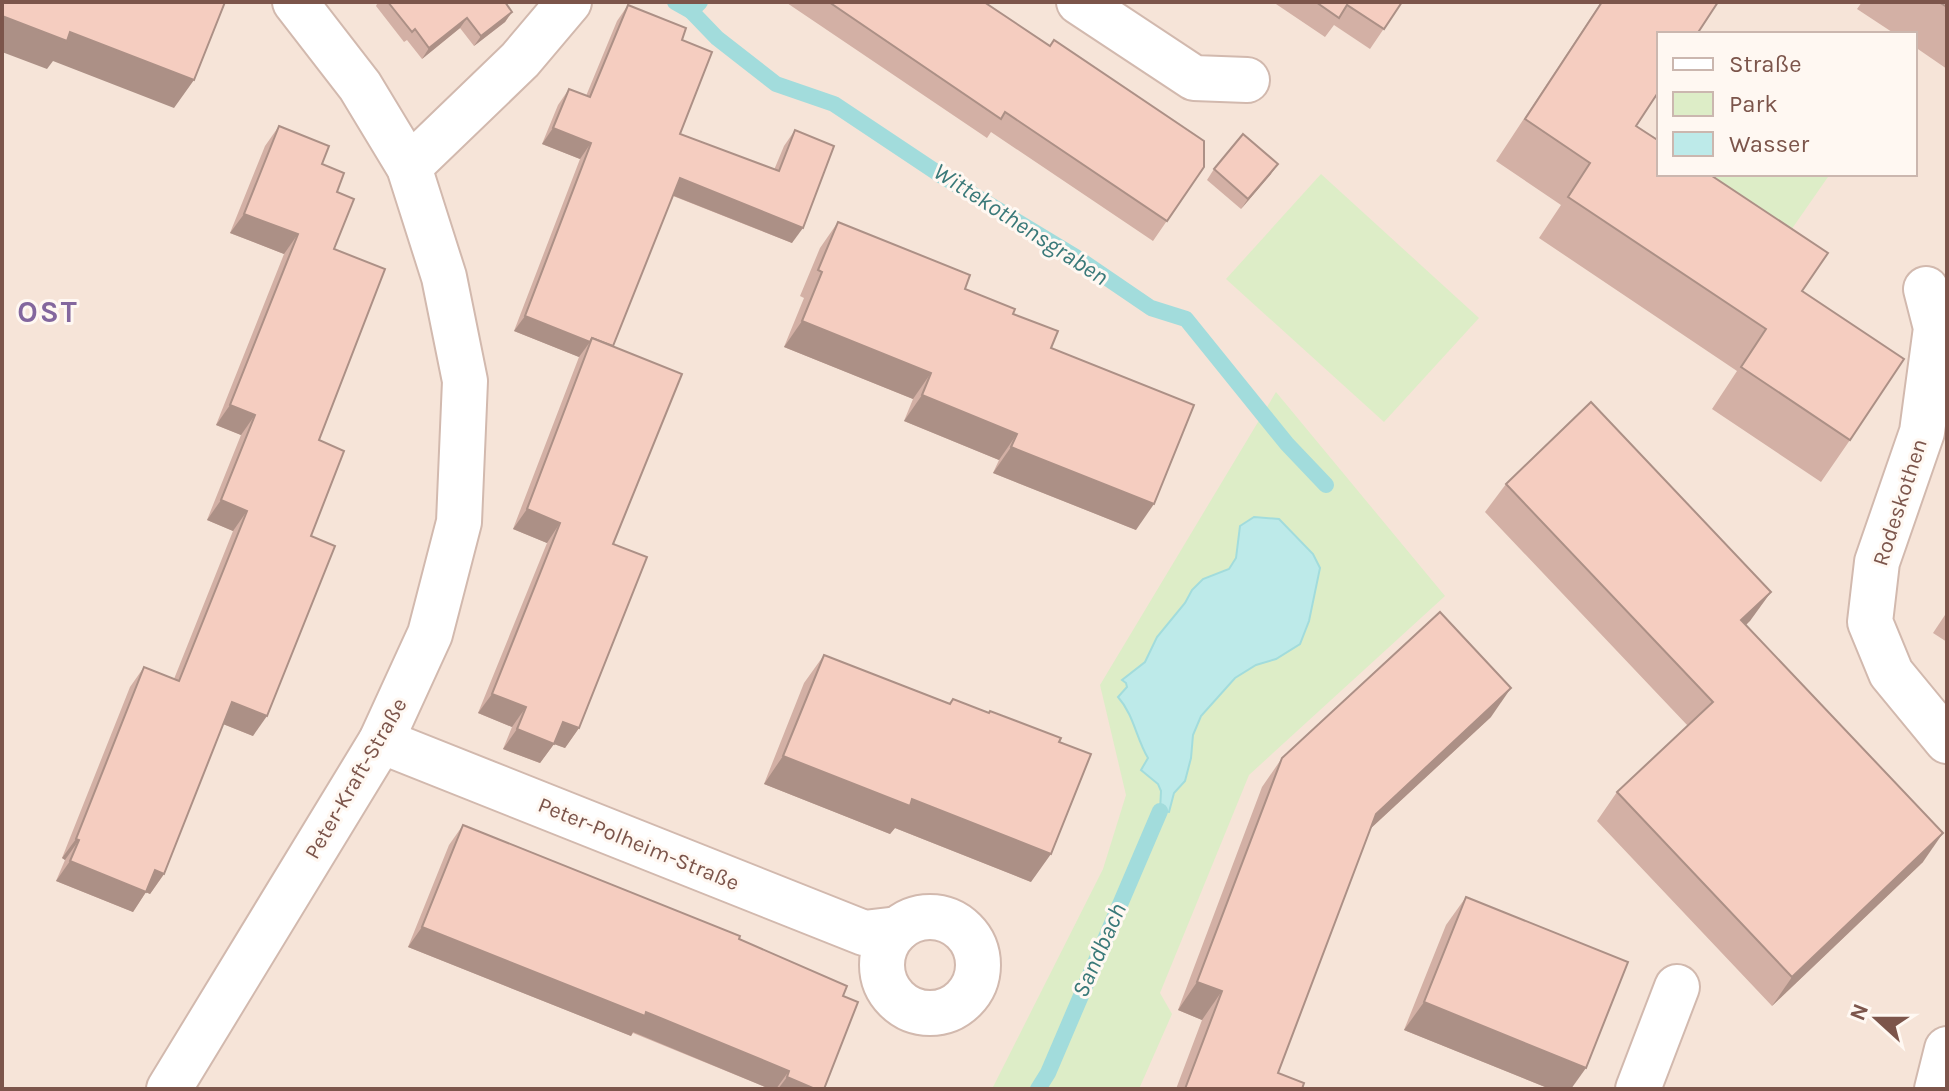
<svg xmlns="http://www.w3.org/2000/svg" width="1949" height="1091" font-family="Karla,sans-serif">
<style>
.residential{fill:#f6e4d8;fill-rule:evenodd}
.green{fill:#ddedc7}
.water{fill:#bdeae9;stroke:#a2dcdc;stroke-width:2}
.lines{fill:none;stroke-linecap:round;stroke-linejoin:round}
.stream{stroke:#a2dcdc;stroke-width:16}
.minor-casing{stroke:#d2b9ae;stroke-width:48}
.minor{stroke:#fff;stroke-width:44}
.wall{fill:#d3b0a5}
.shaded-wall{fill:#ac9086}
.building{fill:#f5cdc0;stroke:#ac9086;stroke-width:2}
.labels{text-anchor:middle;stroke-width:6;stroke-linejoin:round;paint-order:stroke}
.street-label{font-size:22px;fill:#7c554b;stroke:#fff8f2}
.water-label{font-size:24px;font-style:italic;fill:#3a7979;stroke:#fff8f2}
.district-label{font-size:30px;font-weight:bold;letter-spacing:2px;fill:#83679e;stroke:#fff8f2}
</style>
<rect width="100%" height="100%" fill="#fef3eb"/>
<path class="residential" d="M2,2H1947V1089H2ZM1659,34H1915V174H1659Z"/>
<g class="green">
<path d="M1321,174L1479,318L1384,422L1226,279Z"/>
<path d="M1705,174H1830L1789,233Z"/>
<path d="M1276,392L1445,596L1249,775L1160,993L1172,1014L1139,1089H992L1103,869L1126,795L1100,685Z"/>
</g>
<path class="water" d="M1254,517L1279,519L1313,554L1320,568L1309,621L1300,644L1276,659L1256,665L1235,678L1201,716L1193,735L1191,758L1185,781L1174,793L1169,812L1160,811L1161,791L1158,784L1141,770L1148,758C1136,738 1134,715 1118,697L1127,687L1126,683L1122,680L1145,662L1157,637L1185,603L1192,590L1203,579L1229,569L1236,558L1240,526Z"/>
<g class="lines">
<g class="stream">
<path d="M675,2L691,11"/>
<path d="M700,2L691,11L717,38L776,84L834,104L942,176L1076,257L1151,308L1186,319L1287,444L1326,485"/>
<path d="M1038,1089L1048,1073L1160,811"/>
</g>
<g class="minor-casing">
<g id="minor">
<path d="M1079,2L1194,78L1247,80"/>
<path d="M409,167L520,60L569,2"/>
<path d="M1926,289L1936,328L1922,432L1877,562L1870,622L1891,673L1947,741"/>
<path d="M381,741L864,933L898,929"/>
<circle cx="930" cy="965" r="48"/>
<path d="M169,1089L381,741L430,634L459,522L465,381L444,277L409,167L360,86L295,2"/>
<path d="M1638,1089L1677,987"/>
<path d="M1937,1089L1947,1049"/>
</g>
</g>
<use href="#minor" class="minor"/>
</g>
<g class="wall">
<path d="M378,2H505L512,12L505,22L474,46L460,28L422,59L407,40L404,42L376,6Z"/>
<path d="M788,2H984L1204,167L1153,241L991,132L987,138L787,3Z"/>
<path d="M1273,2H1402L1370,49L1334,25L1325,37Z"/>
<path d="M1601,2H1718L1636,126L1802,291L1850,440L1821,482L1712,409L1737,371L1539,238L1561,205L1496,161Z"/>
<path d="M1862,2H1947V69L1915,47V34H1895L1857,9Z"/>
<path d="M628,5L682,40L680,134L774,170L784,146L795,130L792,243L673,196L613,346V544L579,728L565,748L554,744L540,763L503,749L512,727L478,713L547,543L513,529L579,357L514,331L580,159L542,144L558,105L569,89L586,96L617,21Z"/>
<path d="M279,126L322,164L337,192L334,249L311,536L253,736L223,724L164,874L150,894L146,892L133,912L56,881L65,860L62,858L130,687L144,667L174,679L233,531L207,520L241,435L216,425L284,254L230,233L265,146Z"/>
<path d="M1214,169L1271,174L1241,209L1207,180Z"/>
<path d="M838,222L1013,314L1051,348L1136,530L993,473L999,460L904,421L913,399L784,347L804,298L800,296L820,248Z"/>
<path d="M1506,484L1771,592L1746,625L1923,862L1772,1006L1597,821L1617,792L1688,726L1485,512Z"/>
<path d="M1947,612V642L1933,633Z"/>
<path d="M824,655L949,703L953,699L1031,882L895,828L890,834L764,784L804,683Z"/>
<path d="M1491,717L1370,829L1278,1073L1302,1089H1176L1202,1020L1178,1010L1262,787L1282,758Z"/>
<path d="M463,825L739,939L843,996L824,1089H770L633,1033L631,1036L408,947L449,845Z"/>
<path d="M1466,897L1571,1089H1550L1404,1030L1446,925Z"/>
</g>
<g class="shaded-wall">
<path d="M512,12L505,22L474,46L481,36Z"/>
<path d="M2,16L70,32L194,80L174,108L53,61L47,69L2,52Z"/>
<path d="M467,18L460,28L422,59L429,48Z"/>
<path d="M553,128L591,143L580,159L542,144Z"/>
<path d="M1278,164L1271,174L1241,209L1248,199Z"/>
<path d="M680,178L803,228L792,243L669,194Z"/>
<path d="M244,214L298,234L284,254L230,233Z"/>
<path d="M525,316L590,342L579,357L514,331Z"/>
<path d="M802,321L931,373L913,399L784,347Z"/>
<path d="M922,395L1017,434L999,460L904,421Z"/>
<path d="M230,405L255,415L241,435L216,425Z"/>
<path d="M1011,447L1154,504L1136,530L993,473Z"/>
<path d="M221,500L247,511L233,531L207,520Z"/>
<path d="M527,509L560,523L547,543L513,529Z"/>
<path d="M1771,592L1750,621L1721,649L1741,620Z"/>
<path d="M1511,688L1491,717L1356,842L1376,814Z"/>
<path d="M492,694L526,707L512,727L478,713Z"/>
<path d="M232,702L267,716L253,736L218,722Z"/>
<path d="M563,722L579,728L565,748L554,744L540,763L503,749L517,729Z"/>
<path d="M783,756L912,799L1051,854L1031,882L895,828L890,834L764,784Z"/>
<path d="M1943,833L1923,862L1772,1006L1792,977Z"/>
<path d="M76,839L79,840L65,860L62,858Z"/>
<path d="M70,861L146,892L133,912L56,881Z"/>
<path d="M155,870L164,874L150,894L141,890Z"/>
<path d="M422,927L646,1012L789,1071L776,1089H770L633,1032L631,1036L408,947Z"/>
<path d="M1197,982L1222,991L1202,1020L1178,1010Z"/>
<path d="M1424,1002L1586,1068L1571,1089H1550L1404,1030Z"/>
<path d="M787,1077L815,1089H778Z"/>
</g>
<g class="building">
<path d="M2,2H225L194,80L70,32L67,41L2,16Z"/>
<path d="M388,2H505L512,12L481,36L467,18L429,48L415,29L412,32Z"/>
<path d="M829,2H984L1050,46L1054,40L1204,141V167L1167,221L1005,112L1001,119Z"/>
<path d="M1316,2H1402L1384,29L1347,5L1339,18Z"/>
<path d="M1602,2H1718L1697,34H1659V91L1636,126L1659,141V174H1709L1828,253L1802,291L1904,359L1850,440L1741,367L1766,329L1568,197L1590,163L1525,119Z"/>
<path d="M1939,2H1947V7Z"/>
<path d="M628,5L686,28L682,40L712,52L680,134L779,171L795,130L834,146L803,228L680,178L613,346L592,338L590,342L525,316L591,143L553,128L569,89L590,97Z"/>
<path d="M279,126L329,146L322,164L344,173L337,192L354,199L334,249L385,269L319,440L344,451L311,536L335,546L267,716L232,702L164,874L155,870L146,892L70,861L79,840L76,839L144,667L179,681L247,511L221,500L255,415L230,405L298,234L244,214Z"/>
<path d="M1243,134L1278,164L1248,199L1214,169Z"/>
<path d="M838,222L970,275L965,289L1015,309L1013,314L1058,331L1051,348L1194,405L1154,504L1011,447L1017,434L922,395L931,373L802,321L822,272L818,270Z"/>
<path d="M592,338L682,374L613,544L647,557L579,728L563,722L554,744L517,729L526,707L492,694L560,523L527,509Z"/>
<path d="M1591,402L1771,592L1741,620L1943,833L1792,977L1617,792L1713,702L1506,484Z"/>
<path d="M1440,612L1511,688L1376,814L1278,1073L1304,1083L1302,1089H1185L1222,991L1197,982L1282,758Z"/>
<path d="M824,655L950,704L953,699L989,713L990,711L1061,738L1059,742L1091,754L1051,854L912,799L910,806L783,756Z"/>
<path d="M463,825L740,936L739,939L847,986L843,996L858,1002L824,1089H815L787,1077L789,1071L646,1012L645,1016L422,927Z"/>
<path d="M1466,897L1628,962L1586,1068L1424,1002Z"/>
</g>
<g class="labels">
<g class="street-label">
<text transform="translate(1899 502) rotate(-72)" y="8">Rodeskothen</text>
<text transform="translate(355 778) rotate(-60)" y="8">Peter-Kraft-Straße</text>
<text transform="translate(639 843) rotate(22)" y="8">Peter-Polheim-Straße</text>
</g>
<g class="water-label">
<text transform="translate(1021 224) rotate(33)" y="8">Wittekothensgraben</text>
<text transform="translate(1099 950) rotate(-66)" y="8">Sandbach</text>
</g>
<g class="district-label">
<text x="48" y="322">OST</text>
</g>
</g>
<rect width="1949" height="1091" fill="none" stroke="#7c554b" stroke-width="8"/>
<rect x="1657" y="32" width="260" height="144" fill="#fff8f2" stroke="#cbb7af" stroke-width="2"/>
<rect x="1673" y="58" width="40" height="12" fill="#ffffff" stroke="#cbb7af" stroke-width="2"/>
<text x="1729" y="72" font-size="24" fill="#7c554b">Straße</text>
<rect x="1673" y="92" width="40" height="24" fill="#ddedc7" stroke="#cbb7af" stroke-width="2"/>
<text x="1729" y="112" font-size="24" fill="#7c554b">Park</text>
<rect x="1673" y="132" width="40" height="24" fill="#bdeae9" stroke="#cbb7af" stroke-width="2"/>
<text x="1729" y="152" font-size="24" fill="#7c554b">Wasser</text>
<g transform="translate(1877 1019) rotate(291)" stroke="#fff8f2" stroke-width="6" paint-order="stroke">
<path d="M0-6L14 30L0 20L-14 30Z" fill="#7c554b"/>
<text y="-12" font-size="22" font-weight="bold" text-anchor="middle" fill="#7c554b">N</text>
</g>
</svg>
